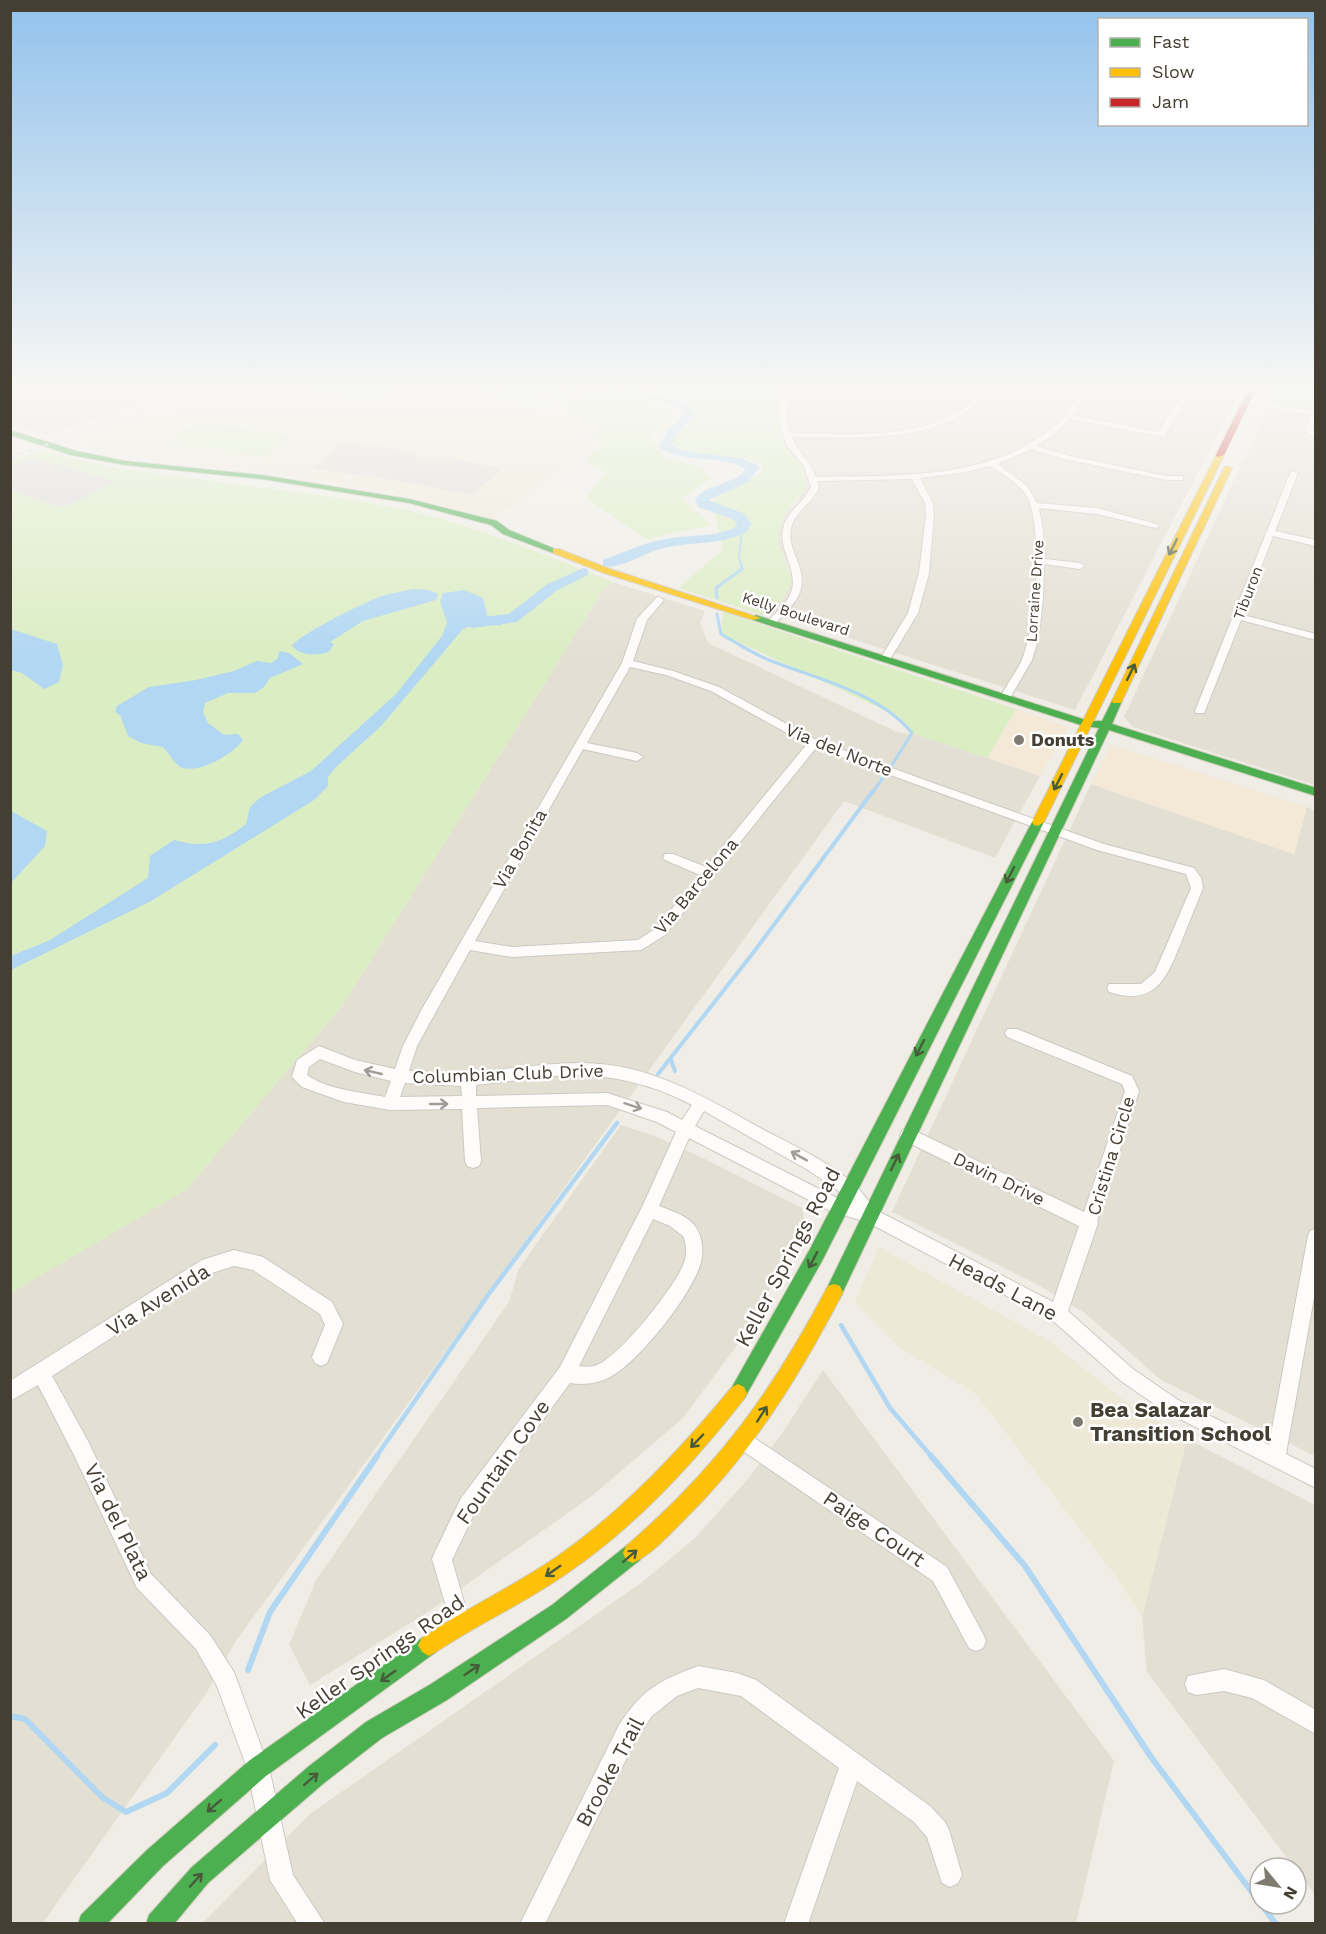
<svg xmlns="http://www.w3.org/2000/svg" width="1326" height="1934" font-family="'Work Sans',sans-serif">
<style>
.residential{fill:#e4dfd3}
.commercial{fill:#f4e9d7}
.industrial{fill:#e3ded7}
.education{fill:#eee9d7}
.green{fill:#dbedc3}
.parking{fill:#dedcd6}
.water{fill:#b1d7f3}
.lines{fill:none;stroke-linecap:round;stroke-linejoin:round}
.stream-far4{stroke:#b1d7f3;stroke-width:2}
.stream-far3{stroke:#b1d7f3;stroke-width:3}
.stream-far2{stroke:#b1d7f3;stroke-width:4}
.stream-far1{stroke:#b1d7f3;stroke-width:4.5}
.stream{stroke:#b1d7f3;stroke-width:6}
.river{fill:#b1d7f3;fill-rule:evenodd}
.street-casing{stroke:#cbc9c2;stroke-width:2}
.fast-casing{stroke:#cfcabc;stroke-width:2}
.slow-casing{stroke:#cfcabc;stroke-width:2}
.jam-casing{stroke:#cfcabc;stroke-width:2}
.street{fill:#fdfcfb;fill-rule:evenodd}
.fast{fill:#4caf50;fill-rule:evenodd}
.slow{fill:#ffc107;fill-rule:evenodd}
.jam{fill:#c62828;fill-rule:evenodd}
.rail{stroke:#d8d8d7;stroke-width:2;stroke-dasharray:4.5 4.5;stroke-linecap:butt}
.oneway{stroke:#475a3a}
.oneway2{stroke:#a19d96}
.poi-dot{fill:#807b71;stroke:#fff;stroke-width:2}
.labels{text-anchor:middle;stroke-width:5;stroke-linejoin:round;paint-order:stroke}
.far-street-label{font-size:15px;fill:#453e32;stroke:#fff}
.poi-label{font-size:18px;font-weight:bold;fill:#453e32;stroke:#fff;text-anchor:start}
.street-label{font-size:18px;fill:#453e32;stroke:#fff}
.near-street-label{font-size:21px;fill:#453e32;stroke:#fff}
.near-poi-label{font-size:21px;font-weight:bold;fill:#453e32;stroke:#fff;text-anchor:start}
</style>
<rect width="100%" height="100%" fill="#efede6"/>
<g class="residential">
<path d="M778,387H1242L1075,710L770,613L783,599L791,571L778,544L779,531L786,513L799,500L802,467L787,450L775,412L780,394Z"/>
<path d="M1268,407L1315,417V785L1133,727L1124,717Z"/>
<path d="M613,582L705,611L700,623L708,643L897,732L923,736L1040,776L995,858L844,801L236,1641L207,1692L43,1923H11L10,1293L186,1190L342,1006L602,592Z"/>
<path d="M1091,784L1294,854L1307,807L1315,811V1456L1161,1380L1085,1313L1040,1286L892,1212Z"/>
<path d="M621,1125L655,1136L701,1157L802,1208L805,1223L746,1333L683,1418L593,1495L428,1612L310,1685L289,1645L316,1580L509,1302L519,1268Z"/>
<path d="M823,1370L1114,1761L1076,1923L202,1924L310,1814L641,1583L695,1538L747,1480L783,1432Z"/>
<path d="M1187,1439L1315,1505V1895L1147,1672L1142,1617Z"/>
</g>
<g class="commercial">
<path d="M1016,709L1068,727L1040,776L987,758Z"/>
<path d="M1111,745L1307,807L1294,854L1091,784Z"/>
</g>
<path class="industrial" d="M11,387H194L46,435L11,424Z"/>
<g class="education">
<path d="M242,387H452L593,425L574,438L596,445L493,519L392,492L286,476L163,462L72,443Z"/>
<path d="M879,1247L1049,1341L1129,1404L1187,1439L1142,1617L1112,1571L976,1394L899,1347L855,1302Z"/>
</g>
<g class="green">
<path d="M290,387H397L380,401L288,388Z"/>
<path d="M490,387H574L529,398Z"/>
<path d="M656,387H778L780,394L775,412L787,450L802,467L807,484C799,501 781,513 779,532C775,560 806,572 780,602C774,609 771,613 762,615L679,588L723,549L712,502L728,489L763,473L760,463C733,453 691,458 671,443L703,407L652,390Z"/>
<path d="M1278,387H1315V412L1268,402Z"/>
<path d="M614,389L674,414L649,438L666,458L700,467L712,478L682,498L711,525L647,539L586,498L605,472L583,460L606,442L588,439L605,427L558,405Z"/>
<path d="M198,422L292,436L266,457L169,442Z"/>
<path d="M43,450C86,464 132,470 177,476C250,487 325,494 398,508C472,524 542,554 613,582L602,592L342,1006L186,1190L11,1293V461Z"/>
<path d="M723,612L1016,709L987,758L912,733L899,717L721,634Z"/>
</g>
<g class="parking">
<path d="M61,387H157L159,389L114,408L83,400L70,405L45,407L18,404L43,394L40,392L47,389Z"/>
<path d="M342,442L411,451L424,459H455L500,468L497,474L471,495L395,480L312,468Z"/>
<path d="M31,458L43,460L115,481L70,505L57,507L11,490V467Z"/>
</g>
<g class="water">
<path d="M414,589L429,590L438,594L436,600L363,621L330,642L334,644L329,652C317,656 301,656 292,646C298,635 367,601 382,596C392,593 403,591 414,589Z"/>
<path d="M464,590L483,598L488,618H499L502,625L470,626L463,629L382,725L335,768L328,777V786L314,800L151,901L11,970V956L50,940L148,878L150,856L174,840C205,849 222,843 246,824L250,807L261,797L311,771L396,694L442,636L447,622L440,602L443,593Z"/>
<path d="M11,629L57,644L63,665L59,682L44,689L22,673L11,670Z"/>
<path d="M280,651L289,653L303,664L270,678L264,687L255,693H228L205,703L203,712L208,723L224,735L238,734L243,740C233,754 201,773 183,768C175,766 169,753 163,747L141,743L128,736L120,715L115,712L117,706L149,687L196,680L234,671L257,661L271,663L277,659Z"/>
<path d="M11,811L47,831L45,846L11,883Z"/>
</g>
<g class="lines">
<g class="stream-far4">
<path d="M468,387L538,404L589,387"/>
<path d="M741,565L739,558L742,529"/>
</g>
<g class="stream-far3">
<path d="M717,598L716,588L742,569L741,564"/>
<path d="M717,614L721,634C738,644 755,655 774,662C821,680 879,693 912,733L892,765"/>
<path d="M872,793L885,775"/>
</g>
<g class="stream-far2">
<path d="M671,1060L675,1071"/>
<path d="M658,1074L753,953L873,791"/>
</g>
<g class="stream-far1">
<path d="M841,1325L890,1408L932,1457"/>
<path d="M376,1457L488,1295L617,1123"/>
</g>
<g class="stream">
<path d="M931,1456L1025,1566L1151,1757L1260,1903"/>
<path d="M248,1670L270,1612L377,1456"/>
<path d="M10,1716L25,1719L102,1797L126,1812L167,1793L215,1745"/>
<path d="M1261,1904L1276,1924"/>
</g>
<g class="river">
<path d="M626,387H636L637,390L642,393L683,401L695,411V415L676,435L671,445C698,460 730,450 757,465L759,468L748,482L708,500L743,513L751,523L747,532C719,546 689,541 660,549C644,553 619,570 603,566V560C624,552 644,543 666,539C690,534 714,538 736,527L737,523L733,519L698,507L695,499C708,483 733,486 746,469C720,454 688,464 661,449L659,446L668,430L685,413C671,398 645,403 627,394Z"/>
<path d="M583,568L588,569V575L556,591L517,622L472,628L464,623L472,618L509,614L546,585Z"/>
</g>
<g class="street-casing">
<g id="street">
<path d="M37,387H47L10,402V397Z"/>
<path d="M780,387H787L789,394H849L880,387H891L849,398H789L786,415L790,433C846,433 913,441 963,409C972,404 979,395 986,387H994C946,447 860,437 792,437C797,452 811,461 816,477C893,475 988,481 1050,429C1065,418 1075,402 1086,387H1093L1072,415L1159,432L1184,390L1173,387H1188L1316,412V422L1312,430L1316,432V438L1304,431L1311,415L1190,392L1164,437L1069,419L1057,432L1036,446L1066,455L1166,476H1183V480H1166L1064,459L1031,449L998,464L1027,486L1037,503L1097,508L1160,525L1156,528L1097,514L1039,508L1043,530L1045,559L1080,563L1085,566L1080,569L1044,564L1043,599L1038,640L1032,660L1010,698L1005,701L1000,698C1007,683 1019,670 1024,654C1036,621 1043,531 1028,499C1021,484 1003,474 990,466L966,472L920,478L933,503L934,515L929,573L918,613L889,661L885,662L880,659L908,613L919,573L926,515L925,503L912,479L817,481L819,487C813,503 794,512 791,529C789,539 792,548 796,557C810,592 797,600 774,625H768V621C775,613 784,606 789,597C802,573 778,553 783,529C786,512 804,503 811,487L804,466L786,444L783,435L778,415L782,396Z"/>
<path d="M1291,471L1298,473L1275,531L1316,540V546L1273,536L1243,615L1316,634V640L1241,620L1205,711L1204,713H1196L1195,711Z"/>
<path d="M659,597L664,600L647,620L633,661L673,671L719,687L818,741L936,784L1104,844L1194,868L1201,878L1203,888C1196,905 1189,923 1182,940C1167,977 1157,1007 1109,992L1107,988L1109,984H1141L1155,972L1191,888L1186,874L1097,850L816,748L665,935L641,950L512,957L470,950L417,1046L409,1071C467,1079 523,1063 581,1063C649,1063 705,1097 762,1129C793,1145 825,1160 852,1182C861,1190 868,1201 876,1210L1053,1302L1079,1226L903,1140L900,1135L903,1130L908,1128L913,1130L1084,1212L1125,1091L1122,1084L1007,1037L1005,1033L1007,1029H1017L1132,1076L1139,1091L1097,1221L1098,1223L1068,1311L1133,1369L1178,1400L1269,1445L1308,1236L1310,1231L1316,1228V1286L1286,1454L1316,1469V1488L1166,1412L1121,1381L1052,1320L867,1222L832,1212L689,1138L659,1206C671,1211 687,1215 695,1226C702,1236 704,1250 701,1262C693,1293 639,1362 610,1377C597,1384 584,1385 570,1383L475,1512L452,1560L470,1623L467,1630L460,1633L453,1630L432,1559L435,1552L461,1498L560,1367L643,1205L676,1132L657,1122L607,1105L477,1108L481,1161L479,1166L473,1168L467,1166L465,1161L462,1109L390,1110L344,1102L302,1087L292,1077L297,1060L319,1046L355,1060L395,1069L403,1046L422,1009L622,663L637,619L656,598ZM630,667L666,675L711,691L807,744L706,867L673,854H665L663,857L665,860L700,875L655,929L638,940L512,947L475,941L583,749L637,761L643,757L637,753L587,743ZM320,1059L355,1072L391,1081L385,1097C360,1092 328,1090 307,1075L309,1067ZM563,1075C610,1074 650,1083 692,1105L682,1120L667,1112L607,1093L476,1096V1085ZM405,1083L461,1086L462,1096L400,1097ZM704,1111L808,1170L840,1192L851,1203L841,1200L695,1126ZM653,1219L670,1226L683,1236C687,1245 687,1255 684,1263C675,1287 620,1356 597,1365C592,1367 585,1367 579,1366Z"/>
<path d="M234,1250L263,1257L332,1302L343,1324L327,1363L321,1366L315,1363L312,1357L325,1325L320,1314L253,1270L234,1266L212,1273L52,1376L88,1441L151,1574L210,1635L234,1672L269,1768L293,1875L325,1924H298L270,1880L247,1768L217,1686L196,1649L137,1588L74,1455L38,1385L10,1401V1381L202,1260Z"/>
<path d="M744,1431L947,1567L983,1634L986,1641L983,1648L976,1651L969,1648L933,1581L737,1447L735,1440L737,1433Z"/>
<path d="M698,1666L737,1673L756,1680L930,1806L945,1822L949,1830L962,1875L958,1883L950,1887L942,1883L927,1837L914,1822L857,1781L808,1924H784L839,1768L741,1696L698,1688L677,1696L652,1716L635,1741L545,1924H520L619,1725C644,1688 657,1682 698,1666Z"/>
<path d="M1224,1669L1264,1680L1316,1710V1734L1252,1698L1224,1691L1196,1695L1188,1692L1185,1684L1188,1676Z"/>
</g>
</g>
<g class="fast-casing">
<g id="fast">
<path d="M10,430L76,451L125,461L262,475L409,499L497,521L509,530L560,551L553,553L503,534L491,525L409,503L262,479L125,465L71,455L10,435Z"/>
<path d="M756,615L1089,721H1102L1113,699H1121L1122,701L1112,724L1316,788V796L1109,730L840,1298L834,1300L828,1298L825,1292L828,1286L1099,728L1084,726L753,620L751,618Z"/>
<path d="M1038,818L1044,822L822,1261L744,1399L738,1402L732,1399L729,1393L732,1387L810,1249L1032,822Z"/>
<path d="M633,1543L640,1546L643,1553L640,1560L566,1619L447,1700L382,1738L324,1783L208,1883L174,1924H146L149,1915L192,1867L308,1767L366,1722L431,1684L552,1605L626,1546Z"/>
<path d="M429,1634L436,1638L440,1645L436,1652L266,1776L163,1866L107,1924H78L81,1915L147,1850L250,1760L422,1638Z"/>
</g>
</g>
<g class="slow-casing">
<g id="slow">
<path d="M1217,453L1224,455L1044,822L1038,826L1034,825L1032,822Z"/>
<path d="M1225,466L1232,468L1122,701L1121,703H1113L1112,701Z"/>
<path d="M553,549H559L610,569L761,618L753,620L604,573L553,553Z"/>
<path d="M834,1284L840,1286L843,1292L840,1298C797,1380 749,1457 682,1522C668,1536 651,1555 633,1563L626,1560L623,1553L626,1546C717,1468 772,1392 828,1286Z"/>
<path d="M738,1384L744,1387L747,1393L744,1399C693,1464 637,1525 569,1572C527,1602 479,1623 436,1652L429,1656L422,1652L418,1645L422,1638C465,1609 512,1587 555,1558C623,1511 680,1450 732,1387Z"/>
</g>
</g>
<g class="jam-casing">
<path id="jam" d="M1249,387H1257L1224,455L1217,457L1216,455Z"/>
</g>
<use href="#street" class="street"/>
<use href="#fast" class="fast"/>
<use href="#slow" class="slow"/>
<use href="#jam" class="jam"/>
<path class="rail" d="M10,457L221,387"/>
</g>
<defs><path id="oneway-shaft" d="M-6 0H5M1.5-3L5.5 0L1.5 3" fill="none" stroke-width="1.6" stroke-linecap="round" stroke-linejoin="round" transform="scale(1.5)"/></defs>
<g class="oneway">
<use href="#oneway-shaft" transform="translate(1173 547) rotate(116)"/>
<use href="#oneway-shaft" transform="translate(1131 672) rotate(-64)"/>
<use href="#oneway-shaft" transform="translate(1058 782) rotate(117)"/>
<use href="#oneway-shaft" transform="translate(1010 875) rotate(117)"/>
<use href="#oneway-shaft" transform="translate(920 1048) rotate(117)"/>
<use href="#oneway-shaft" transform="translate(895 1162) rotate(-64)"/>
<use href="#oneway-shaft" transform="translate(813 1260) rotate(118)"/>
<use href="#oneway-shaft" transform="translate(762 1414) rotate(-57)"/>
<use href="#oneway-shaft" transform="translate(697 1441) rotate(134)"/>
<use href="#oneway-shaft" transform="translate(630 1556) rotate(-41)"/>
<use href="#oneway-shaft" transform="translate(553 1571) rotate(145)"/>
<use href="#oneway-shaft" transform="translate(472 1670) rotate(-34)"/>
<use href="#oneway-shaft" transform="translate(388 1676) rotate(145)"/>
<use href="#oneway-shaft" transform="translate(311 1779) rotate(-41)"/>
<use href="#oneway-shaft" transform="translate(214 1806) rotate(139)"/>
<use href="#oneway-shaft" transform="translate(196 1880) rotate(-47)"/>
</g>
<g class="oneway2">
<use href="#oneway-shaft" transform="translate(373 1072) rotate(-167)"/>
<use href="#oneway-shaft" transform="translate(439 1104)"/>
<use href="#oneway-shaft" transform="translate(633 1106) rotate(18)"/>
<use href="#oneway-shaft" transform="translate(799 1156) rotate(-151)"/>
</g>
<linearGradient id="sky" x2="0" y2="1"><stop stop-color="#92c2ec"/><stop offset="0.59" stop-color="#f8f7f4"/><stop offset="1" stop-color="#f8f7f4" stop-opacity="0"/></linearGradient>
<rect width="1326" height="658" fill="url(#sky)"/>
<g class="poi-dot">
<circle cx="1019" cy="740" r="6"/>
<circle cx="1078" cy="1422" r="6"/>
</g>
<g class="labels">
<g class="far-street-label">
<text transform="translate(1035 591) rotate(-86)" y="5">Lorraine Drive</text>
<text transform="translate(1248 593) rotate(-69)" y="5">Tiburon</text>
<text transform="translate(796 614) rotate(18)" y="5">Kelly Boulevard</text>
</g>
<g class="poi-label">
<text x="1031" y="746">Donuts</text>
</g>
<g class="street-label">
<text transform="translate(839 750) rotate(22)" y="6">Via del Norte</text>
<text transform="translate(520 849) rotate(-60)" y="6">Via Bonita</text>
<text transform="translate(696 886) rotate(-50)" y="6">Via Barcelona</text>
<text transform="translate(508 1074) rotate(-2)" y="6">Columbian Club Drive</text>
<text transform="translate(1111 1156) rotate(-73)" y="6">Cristina Circle</text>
<text transform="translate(999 1179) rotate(26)" y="6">Davin Drive</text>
</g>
<g class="near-street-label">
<text transform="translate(788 1257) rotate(-62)" y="7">Keller Springs Road</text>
<text transform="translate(1003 1287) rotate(28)" y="7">Heads Lane</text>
<text transform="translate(158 1300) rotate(-32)" y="7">Via Avenida</text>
<text transform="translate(503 1462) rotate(-55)" y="7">Fountain Cove</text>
<text transform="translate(118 1522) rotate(64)" y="7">Via del Plata</text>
<text transform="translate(874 1529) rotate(34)" y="7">Paige Court</text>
<text transform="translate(380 1657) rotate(-35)" y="7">Keller Springs Road</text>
<text transform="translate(610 1772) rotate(-62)" y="7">Brooke Trail</text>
</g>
<g class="near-poi-label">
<text x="1090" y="1417">Bea Salazar<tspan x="1090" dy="24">Transition School</tspan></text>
</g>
</g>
<rect width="1326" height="1934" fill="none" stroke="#453e32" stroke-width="24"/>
<rect x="1098" y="18" width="210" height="108" fill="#ffffff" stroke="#b5b2ad" stroke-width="1.5"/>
<rect x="1110" y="38" width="30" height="9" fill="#4caf50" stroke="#b5b2ad" stroke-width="1.5"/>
<text x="1152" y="48" font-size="18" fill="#453e32">Fast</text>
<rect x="1110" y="68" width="30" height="9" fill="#ffc107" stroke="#b5b2ad" stroke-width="1.5"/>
<text x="1152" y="78" font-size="18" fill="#453e32">Slow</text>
<rect x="1110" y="98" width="30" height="9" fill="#c62828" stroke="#b5b2ad" stroke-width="1.5"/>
<text x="1152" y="108" font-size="18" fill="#453e32">Jam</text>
<g transform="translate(1278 1886) rotate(120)"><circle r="28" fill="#ffffff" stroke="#b5b2ad" stroke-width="1.5"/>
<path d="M0-4.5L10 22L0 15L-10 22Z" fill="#807b71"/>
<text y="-9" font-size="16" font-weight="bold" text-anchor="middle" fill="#453e32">N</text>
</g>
</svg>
